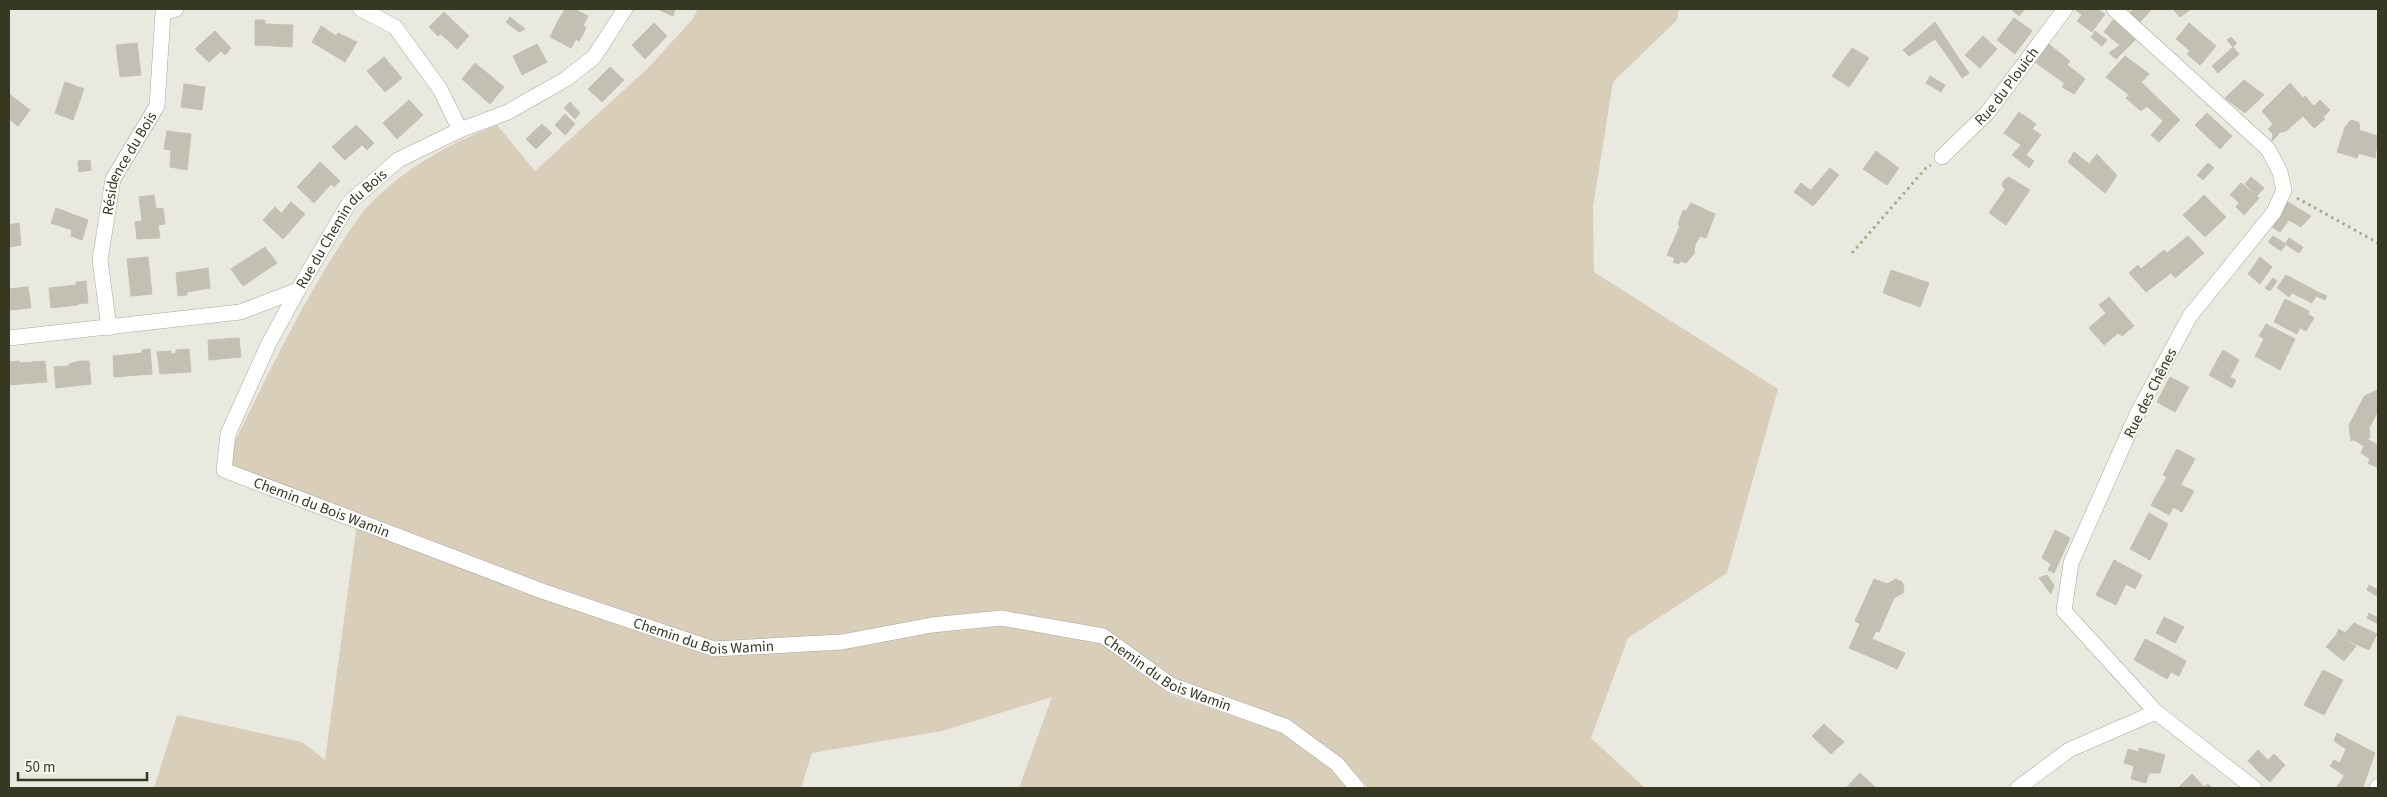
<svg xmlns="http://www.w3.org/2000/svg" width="2387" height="797" font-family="'Source Sans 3',sans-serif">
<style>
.green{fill:#d9ceba}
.building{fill:#c1c0b2;stroke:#c3c2b3}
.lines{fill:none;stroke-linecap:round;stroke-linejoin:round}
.minor-casing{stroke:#a9a99c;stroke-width:16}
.path{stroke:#a9ab82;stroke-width:3;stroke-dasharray:2.5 4;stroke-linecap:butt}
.minor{stroke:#fff;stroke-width:15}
.labels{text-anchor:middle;stroke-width:4;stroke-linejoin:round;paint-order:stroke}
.street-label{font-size:15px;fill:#363822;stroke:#f7f6f0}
</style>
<rect width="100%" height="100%" fill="#eae9e0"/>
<path class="green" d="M698,9H1679L1677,20L1613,82L1593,207L1594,272L1778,389L1727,573L1628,638L1591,738L1645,788H1368L1344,761L1290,720L1175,681L1137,654L1130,666L1172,695L1282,733L1335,769L1349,788H1019L1052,697L942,731L812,753L801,788H154L177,715L302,742L325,760L358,516L232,466L234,443C265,381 293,321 330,261C344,240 358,214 377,197C412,164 453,142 497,125L535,171L647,69L692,20Z"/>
<g class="building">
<path d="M565,9H574L588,16L583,26L586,27L583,34L558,21Z"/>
<path d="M657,9H675L673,16Z"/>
<path d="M2011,9H2025L2019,16Z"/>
<path d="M2074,9H2097L2105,14L2092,32L2077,21L2082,15Z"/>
<path d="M2134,9H2152L2140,22L2130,13Z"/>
<path d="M2173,9H2191L2180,17Z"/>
<path d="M444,12L469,36L457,49L441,34L438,36L429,27Z"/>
<path d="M510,17L525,29L519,32L506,22Z"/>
<path d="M2014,18L2032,31L2015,54L1997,40Z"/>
<path d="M255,20H265V24L293,25L292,47L255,45Z"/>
<path d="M2113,20L2136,39L2116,59L2109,53L2120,45L2104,32Z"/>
<path d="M558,21L583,34L579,41L576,39L571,48L550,37Z"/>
<path d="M1935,22L1960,60L1953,64L1935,39L1909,56L1903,50Z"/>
<path d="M654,23L667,36L645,59L632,45Z"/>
<path d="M2189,23L2216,46L2203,62L2176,39Z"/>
<path d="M321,26L336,36L338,33L357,42L345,62L312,42Z"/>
<path d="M215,31L231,48L225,55L221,51L209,62L195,49Z"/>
<path d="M2095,31L2107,40L2102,46L2091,37Z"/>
<path d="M1983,36L1997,49L1980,68L1965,55Z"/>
<path d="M2231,37L2237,43L2233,47L2227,40Z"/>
<path d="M2046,42L2070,61L2067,65L2075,71L2064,83L2032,60Z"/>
<path d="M137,43L141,75L120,77L116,45Z"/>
<path d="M537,44L547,62L522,75L513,56Z"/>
<path d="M2233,47L2239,54L2218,73L2212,66Z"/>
<path d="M1852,48L1869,58L1849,87L1832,76Z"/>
<path d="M2190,51L2203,62L2200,65L2187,54Z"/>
<path d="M2125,56L2149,74L2129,95L2106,77Z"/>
<path d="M384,57L402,78L385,92L367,71Z"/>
<path d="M1960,60L1969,73L1962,78L1953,64Z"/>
<path d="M475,63L504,87L490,104L462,79Z"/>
<path d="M610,67L624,80L602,102L588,89Z"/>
<path d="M2075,71L2085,79L2074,94L2062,87Z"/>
<path d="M1930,76L1945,85L1941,92L1926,83Z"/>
<path d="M2244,80L2264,95L2245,113L2225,98Z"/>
<path d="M65,82L84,89L73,120L55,113Z"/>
<path d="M2141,82L2172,112L2163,121L2147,106L2141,111L2126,98Z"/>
<path d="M2290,83L2303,98L2273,124L2262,111Z"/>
<path d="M184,84L205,87L202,110L181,107Z"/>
<path d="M9,94L30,110L18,126L9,119Z"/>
<path d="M2305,96L2325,119L2314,128L2303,116L2286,131L2278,133V135L2272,141L2273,134L2268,129Z"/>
<path d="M409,100L423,115L397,139L383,123Z"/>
<path d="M2320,100L2330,110L2323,117L2314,106Z"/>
<path d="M570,102L580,113L575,119L564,108Z"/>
<path d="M2019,112L2036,124L2032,129L2041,135L2026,155L2034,161L2029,168L2012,155L2021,145L2004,133Z"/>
<path d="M2172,112L2180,120L2174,126L2163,121Z"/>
<path d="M2207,113L2232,136L2220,149L2195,125Z"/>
<path d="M565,114L575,124L565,135L555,125Z"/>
<path d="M2351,120L2358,122L2360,125L2359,130L2378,136L2375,158L2359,153L2357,158L2337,152L2345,127Z"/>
<path d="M2163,121L2174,126L2159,142L2151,135Z"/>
<path d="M542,124L552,133L536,149L526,139Z"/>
<path d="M356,125L374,143L367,150L362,145L345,160L332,147Z"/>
<path d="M167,131L191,134L187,170L170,167L171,150L164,149Z"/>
<path d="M1876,151L1899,168L1887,185L1863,169Z"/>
<path d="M2074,152L2089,164L2110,186L2105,193L2068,162Z"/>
<path d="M2097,154L2105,163L2096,172L2089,164Z"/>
<path d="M90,160L91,170L79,172L78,161Z"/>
<path d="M320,162L340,181L334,187L331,184L314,203L297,187Z"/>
<path d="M2105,163L2117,175L2110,186L2096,172Z"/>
<path d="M2208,163L2214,168L2203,180L2197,175Z"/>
<path d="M1830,168L1839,175L1820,198L1811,190Z"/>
<path d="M2009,177L2030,190L2006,225L1989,213L2005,190L2002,185L2004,180Z"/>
<path d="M2251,177L2264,188L2257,196L2245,184Z"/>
<path d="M1801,183L1820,198L1813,206L1794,192Z"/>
<path d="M2241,183L2259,198L2244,215L2236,207L2239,203L2233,197L2242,187L2239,185Z"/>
<path d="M2239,185L2242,187L2233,197L2230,195Z"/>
<path d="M154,195L156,209L163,208L165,224L158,225L160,238L137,239L135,222L142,221L139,197Z"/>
<path d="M2204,195L2226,217L2205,237L2189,221L2202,209L2196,203Z"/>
<path d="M291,202L305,214L283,239L270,227Z"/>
<path d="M2288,202L2311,216L2301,227L2289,220L2280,232L2270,226Z"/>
<path d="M1691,203L1715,214L1706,238L1700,236L1695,245L1694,254L1686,263L1680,261L1679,264L1673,262L1675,258L1667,255L1680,226L1678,224L1683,210L1686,211Z"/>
<path d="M2196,203L2202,209L2189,221L2183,215Z"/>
<path d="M275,207L281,213L270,227L263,220Z"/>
<path d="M56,208L88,220L82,240L71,236L72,230L51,223Z"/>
<path d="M19,223L21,245L9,247V225Z"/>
<path d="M2188,236L2202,251L2188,262L2190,265L2183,271L2167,253Z"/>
<path d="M2273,236L2286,244L2281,251L2268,242Z"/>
<path d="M2289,238L2303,247L2299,253L2285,244Z"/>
<path d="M265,247L277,263L243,286L231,269Z"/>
<path d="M2164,250L2183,271L2175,278L2171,273L2146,292L2129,273L2138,265L2141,269Z"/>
<path d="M2202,251L2204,253L2190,265L2188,262Z"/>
<path d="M148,257L152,294L131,296L127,259Z"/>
<path d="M2260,257L2272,267L2260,284L2248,274Z"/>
<path d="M208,268L210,288L187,292V295L178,296L176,273Z"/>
<path d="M1891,270L1929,283L1920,307L1883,293Z"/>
<path d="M2286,275L2318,292L2312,303L2292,293L2289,297L2277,288Z"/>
<path d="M2273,278L2277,281L2270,291L2265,288Z"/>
<path d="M86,281L88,303L78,304L76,282Z"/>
<path d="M77,285L78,305L51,308L49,288Z"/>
<path d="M28,287L31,308L9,310V289Z"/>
<path d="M2318,292L2327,296L2325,300L2316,296Z"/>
<path d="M2109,297L2134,326L2122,336L2118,333L2104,345L2089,328L2106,313L2099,305Z"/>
<path d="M2285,299L2309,311L2308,314L2314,318L2306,331L2300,328L2297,334L2274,322Z"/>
<path d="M2266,324L2295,339L2280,370L2255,356L2264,339L2259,336Z"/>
<path d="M239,338L241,357L209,360L208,340Z"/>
<path d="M150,349L152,374L114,377L113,356L142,353V350Z"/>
<path d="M189,349L191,372L160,374L157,352L171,351V354L176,353V350Z"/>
<path d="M2223,350L2239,360L2230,377L2236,380L2232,388L2209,375Z"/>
<path d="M19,361L20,384L9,385V362Z"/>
<path d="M45,361L47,382L20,384L19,363Z"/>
<path d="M80,361H89L91,384L56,388L54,367L69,366V364Z"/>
<path d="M2170,377L2189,387L2175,412L2157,402Z"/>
<path d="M2378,390V403L2364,397L2366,395Z"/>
<path d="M2364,397L2378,403V411L2369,428L2370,438L2367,439L2378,445V468L2368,463L2370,459L2361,453L2364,446L2354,440L2351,441L2349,425Z"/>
<path d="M2177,449L2195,459L2181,484L2163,475Z"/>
<path d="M2167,477L2185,487L2169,515L2151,505Z"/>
<path d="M2185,487L2194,491L2182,512L2173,507Z"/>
<path d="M2149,513L2168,524L2150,560L2130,549Z"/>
<path d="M2055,530L2070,538L2054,573L2048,570L2051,564L2042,558Z"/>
<path d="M2114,560L2142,575L2135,589L2126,584L2116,605L2096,595Z"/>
<path d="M2047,575L2054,585L2051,594L2039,578Z"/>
<path d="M1874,579L1887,584L1896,579L1902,582L1904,586L1903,593L1894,598L1879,632L1876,631L1872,639L1896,649L1882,662L1849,648L1860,624L1855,621Z"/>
<path d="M2369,585L2378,590V597L2367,590Z"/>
<path d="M2369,613L2378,618V624L2367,618Z"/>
<path d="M2164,617L2184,627L2175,643L2156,633Z"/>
<path d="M2354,623L2377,634L2369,650L2336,635L2339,629L2345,633Z"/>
<path d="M2336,635L2356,646L2344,661L2326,647Z"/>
<path d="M2145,639L2157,645L2155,649L2177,661L2179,657L2186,661L2179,676L2171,672L2167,679L2134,660Z"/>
<path d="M2157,645L2179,657L2177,661L2155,649Z"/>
<path d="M1896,649L1905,653L1897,669L1882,662Z"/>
<path d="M2323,670L2343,680L2324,715L2304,705Z"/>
<path d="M1824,724L1844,742L1831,754L1812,736Z"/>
<path d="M2337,733L2375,753L2363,787L2330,766L2334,760L2340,763L2346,749L2334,741Z"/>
<path d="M2139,748L2165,755L2160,773H2149L2146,783L2131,779L2134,766L2124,763L2128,749L2139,752Z"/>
<path d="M2258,750L2268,760L2258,771L2248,761Z"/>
<path d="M2274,754L2285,765L2270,782L2258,771Z"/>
<path d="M1860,773L1876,788H1846Z"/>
<path d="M2192,774L2204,787L2208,784L2212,788H2178Z"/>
<path d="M2344,775L2363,787L2362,788H2358L2343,778Z"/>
<path d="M2343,778L2358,788H2336Z"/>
</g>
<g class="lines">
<g class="minor-casing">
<g id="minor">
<path d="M361,9L395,27L440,89L460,130"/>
<path d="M2114,9L2268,149L2280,172L2284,190L2274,212L2190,316L2138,412L2071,563L2064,611L2156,712L2254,788"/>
<path id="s1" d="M1942,157L1988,112L2065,9"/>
<path id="s2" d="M298,290L269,343L228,434L224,470L542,591L714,649L842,642L932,625L1001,618L1103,636L1171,685L1285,726L1337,764L1357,788"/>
<path id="s3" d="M109,328L100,260L113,179L157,106L163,13L176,9"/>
<path id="s4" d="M9,338L240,312L298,290L349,203L398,160L460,130L508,112L566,79L594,57L625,9"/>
<path d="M2018,788L2069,750L2156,712"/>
<path d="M2377,788L2378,786"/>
</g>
</g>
<g class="path">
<path d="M2297,198L2378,243"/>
<path d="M1852,253L1925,169L1931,165"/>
</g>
<use href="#minor" class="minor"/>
</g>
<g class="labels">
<g class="street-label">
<text dy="5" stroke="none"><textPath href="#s1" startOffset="96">Rue du Plouich</textPath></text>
<text dy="5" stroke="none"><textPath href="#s3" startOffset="171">Résidence du Bois</textPath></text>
<text dy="5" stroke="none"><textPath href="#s4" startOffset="370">Rue du Chemin du Bois</textPath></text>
<text transform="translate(2150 393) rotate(-63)" y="5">Rue des Chênes</text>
<text dy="5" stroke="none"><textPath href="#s2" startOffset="301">Chemin du Bois Wamin</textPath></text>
<text dy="5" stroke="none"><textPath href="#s2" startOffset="706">Chemin du Bois Wamin</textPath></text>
<text dy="5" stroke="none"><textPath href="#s2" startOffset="1186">Chemin du Bois Wamin</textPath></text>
</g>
</g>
<rect width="2387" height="797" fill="none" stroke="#363822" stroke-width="20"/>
<path d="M18 772v8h129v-8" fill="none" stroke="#363822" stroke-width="2.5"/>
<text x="25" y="772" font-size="15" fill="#363822" stroke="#f7f6f0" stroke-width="4" paint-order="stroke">50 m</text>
</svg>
